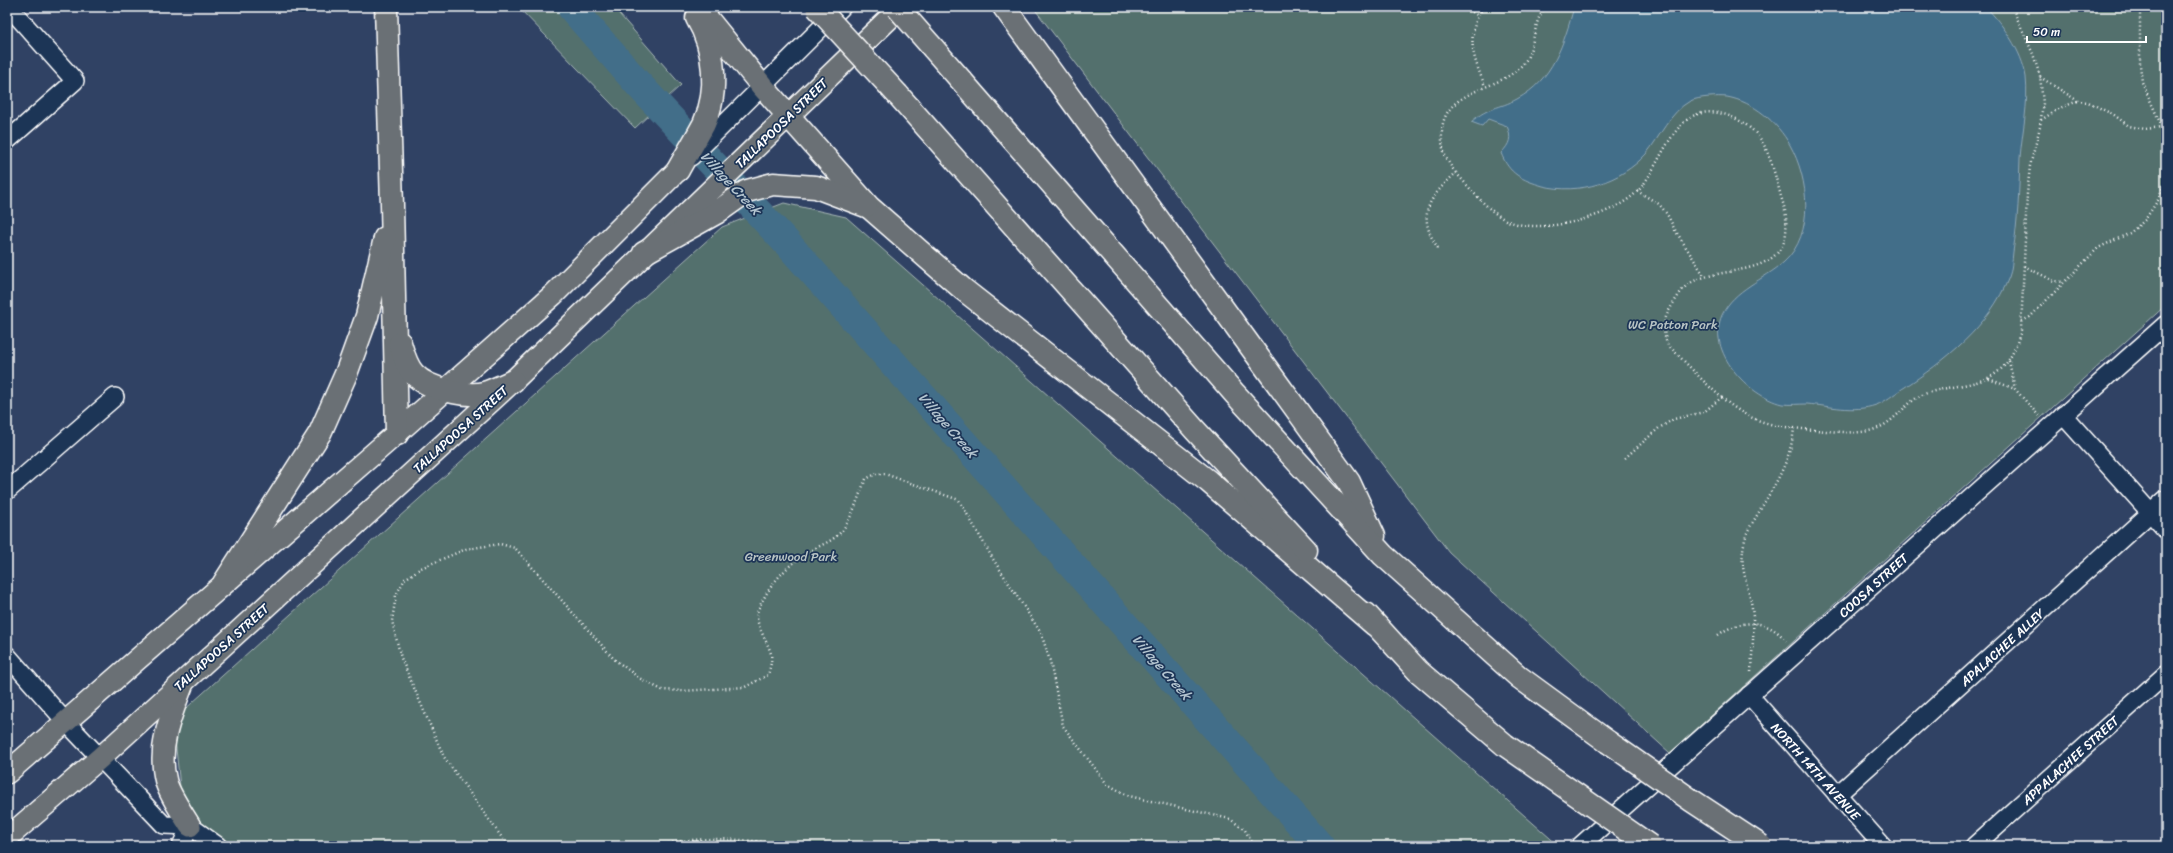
<svg xmlns="http://www.w3.org/2000/svg" width="2173" height="853" font-family="Sriracha,sans-serif">
<style>
.green{fill:#526f6d;stroke:#a8b7b6}
.water{fill:#436e89;stroke:#8ea8b8}
.lines{fill:none;stroke-linecap:round;stroke-linejoin:round}
.river{stroke:#436e89;stroke-width:29}
.minor-casing{stroke:#fff;stroke-width:20}
.major-casing{stroke:#fff;stroke-width:24}
.highway-casing{stroke:#fff;stroke-width:25}
.path{stroke:#fff;stroke-width:2.5;stroke-dasharray:1 3;stroke-linecap:butt}
.minor{stroke:#1d3557;stroke-width:17}
.major{stroke:#6a7074;stroke-width:21}
.highway{stroke:#6a7074;stroke-width:22}
.highway-bridge-casing{stroke:#fff;stroke-width:25;stroke-linecap:butt}
.highway-bridge{stroke:#6a7074;stroke-width:22}
.labels{text-anchor:middle;stroke-width:3.5;stroke-linejoin:round;paint-order:stroke}
.street-label{font-size:13px;fill:#fff;stroke:#1d3557}
.park-label{font-size:13px;fill:#bac5c5;stroke:#1d3557}
.water-label{font-size:14px;font-style:italic;fill:#b4c5d0;stroke:#1d3557}
</style>
<rect width="100%" height="100%" fill="#304264"/>
<filter id="ink" filterUnits="userSpaceOnUse"><feTurbulence type="fractalNoise" baseFrequency=".025" numOctaves="2"/><feDisplacementMap in="SourceGraphic" scale="8" xChannelSelector="R" yChannelSelector="G"/><feConvolveMatrix kernelMatrix="1 2 1 2 8 2 1 2 1" color-interpolation-filters="sRGB"/></filter>
<g filter="url(#ink)">
<g class="green">
<path d="M518,7H613L681,85L635,128Z"/>
<path d="M1033,7H2166V305L1670,753L1449,552Z"/>
<path d="M784,203L846,217L1559,846H193L180,787L173,720L722,227Z"/>
</g>
<path class="water" d="M1574,7H1986C2003,25 2022,51 2026,77C2029,104 2022,132 2020,158C2019,190 2018,221 2013,252C2012,260 2012,270 2009,277C1990,326 1945,361 1902,389C1894,394 1885,402 1876,405C1853,413 1830,406 1807,404C1799,404 1790,405 1782,404C1748,396 1706,351 1722,315C1734,289 1764,280 1784,262C1815,234 1809,179 1790,145C1777,122 1754,102 1727,97C1717,96 1699,97 1690,101C1670,112 1660,137 1646,154C1621,182 1579,195 1543,186C1522,180 1509,174 1501,153C1510,144 1512,138 1507,126L1488,119L1482,126L1471,122C1489,106 1499,109 1517,99C1553,80 1564,43 1574,7Z"/>
<g class="lines">
<path class="river" d="M571,7L639,85L787,243L1320,846"/>
<g class="minor-casing">
<g id="minor">
<path d="M7,141L75,81L9,7"/>
<path d="M691,157L842,7"/>
<path d="M2063,415L2166,530"/>
<path d="M7,491L115,397"/>
<path d="M7,655L65,721L164,825L190,826L218,846"/>
<path d="M1749,695L1883,846"/>
<path d="M1837,795L2166,499"/>
<path d="M181,846L190,826"/>
<path d="M1580,846L2166,324"/>
<path d="M1974,846L2166,674"/>
</g>
</g>
<g class="major-casing">
<g id="major">
<path d="M182,686C170,717 157,749 166,782C170,796 183,814 190,826"/>
<path d="M7,773L388,441L553,295L678,170"/>
<path d="M7,838L100,758L513,381L901,7"/>
</g>
</g>
<g class="highway-casing">
<g id="highway">
<path d="M386,7L392,205L397,434"/>
<path d="M698,7L762,86L869,207L964,290L1208,481L1375,625"/>
<path d="M1004,7L1349,482L1374,536"/>
<path d="M933,48L1235,394L1383,555L1519,677L1608,742"/>
<path d="M898,95L1195,430L1306,550"/>
<path d="M678,170C687,154 696,139 704,124C719,91 715,48 697,18"/>
<path d="M644,253L716,213L747,191L773,184L816,187L866,206"/>
<path d="M400,343C403,353 406,366 414,374C427,389 466,397 484,393C494,390 504,385 513,381"/>
<path d="M224,583L320,433L346,374L367,316L385,238"/>
<path d="M1366,614L1418,671L1505,745"/>
</g>
</g>
<g class="path">
<path d="M1466,7L1478,16"/>
<path d="M1483,7C1465,37 1473,57 1485,86"/>
<path d="M2040,77L2078,101L2088,102L2114,115L2129,126L2145,129L2162,127L2142,82L2140,65V7"/>
<path d="M2041,120L2060,108L2078,101"/>
<path d="M2166,127H2162L2166,148"/>
<path d="M1456,173C1471,189 1485,208 1504,219C1538,238 1621,216 1643,185C1657,166 1669,133 1688,119C1710,103 1744,118 1759,137C1771,153 1777,184 1783,203C1786,212 1787,223 1786,233C1780,277 1722,266 1692,282C1683,287 1678,296 1673,304C1663,319 1662,328 1667,344C1692,368 1723,406 1755,419C1777,428 1803,429 1827,431C1844,432 1864,435 1880,427C1898,419 1908,399 1927,393C1975,379 2005,390 2021,330L2027,194L2030,166L2040,127L2043,103L2040,76L2033,54L2012,7"/>
<path d="M1637,191L1659,204L1667,214L1675,230L1705,277"/>
<path d="M1438,248C1415,214 1430,197 1456,173C1445,159 1441,149 1442,131C1444,88 1501,91 1523,64C1532,54 1533,36 1537,24C1538,18 1542,12 1545,7"/>
<path d="M2024,266L2054,281L2064,282"/>
<path d="M2022,321L2030,317L2098,248L2130,233L2145,220L2158,200L2166,179"/>
<path d="M2009,361L2015,389L2039,416"/>
<path d="M1989,379L2015,389"/>
<path d="M1625,458L1659,428L1674,419L1704,412L1722,397"/>
<path d="M1718,635C1740,619 1768,618 1786,641"/>
<path d="M1751,672C1752,651 1755,629 1752,608C1748,579 1736,566 1747,533C1750,526 1755,519 1759,512C1775,484 1791,461 1794,428"/>
<path d="M508,846L444,757L401,658L392,621L396,595L405,579L421,568L466,549L500,544L515,548L614,659L639,678L662,690L683,691L745,687L768,675C770,668 772,661 771,654C768,641 753,623 758,610C768,587 784,568 805,554C815,547 830,543 839,534C853,519 857,498 866,479L876,474H885L959,500L993,559L1041,633L1050,661L1063,726L1107,784L1129,796L1230,819L1245,830L1254,846"/>
<path d="M661,846C694,834 756,840 791,846"/>
</g>
<use href="#minor" class="minor"/>
<use href="#major" class="major"/>
<use href="#highway" class="highway"/>
<g class="highway-bridge-casing">
<g id="highway-bridge">
<path d="M817,7L898,95"/>
<path d="M897,7L933,48"/>
<path d="M1608,742L1691,800L1761,846"/>
<path d="M1505,745L1650,846"/>
</g>
</g>
<use href="#highway-bridge" class="highway-bridge"/>
</g>
</g>
<g class="labels">
<g class="street-label">
<text transform="translate(781 123) rotate(-44)" y="5">TALLAPOOSA STREET</text>
<text transform="translate(460 429) rotate(-42)" y="5">TALLAPOOSA STREET</text>
<text transform="translate(1873 585) rotate(-42)" y="5">COOSA STREET</text>
<text transform="translate(221 647) rotate(-42)" y="5">TALLAPOOSA STREET</text>
<text transform="translate(2002 647) rotate(-42)" y="5">APALACHEE ALLEY</text>
<text transform="translate(2070 760) rotate(-42)" y="5">APPALACHEE STREET</text>
<text transform="translate(1816 771) rotate(48)" y="5">NORTH 14TH AVENUE</text>
</g>
<g class="park-label">
<text x="1673" y="329">WC Patton Park</text>
<text x="791" y="561">Greenwood Park</text>
</g>
<g class="water-label">
<text transform="translate(731 183) rotate(47)" y="5">Village Creek</text>
<text transform="translate(948 425) rotate(49)" y="5">Village Creek</text>
<text transform="translate(1162 667) rotate(49)" y="5">Village Creek</text>
</g>
</g>
<rect width="2173" height="853" fill="none" stroke="#1d3557" stroke-width="24"/>
<rect x="12" y="12" width="2149" height="829" fill="none" stroke="#fff" stroke-width="1.5" filter="url(#ink)"/>
<path d="M2027 36v6h119v-6" fill="none" stroke="#ffffff" stroke-width="2"/>
<text x="2033" y="36" font-size="12" fill="#ffffff" stroke="#1d3557" stroke-width="3" paint-order="stroke">50 m</text>
</svg>
